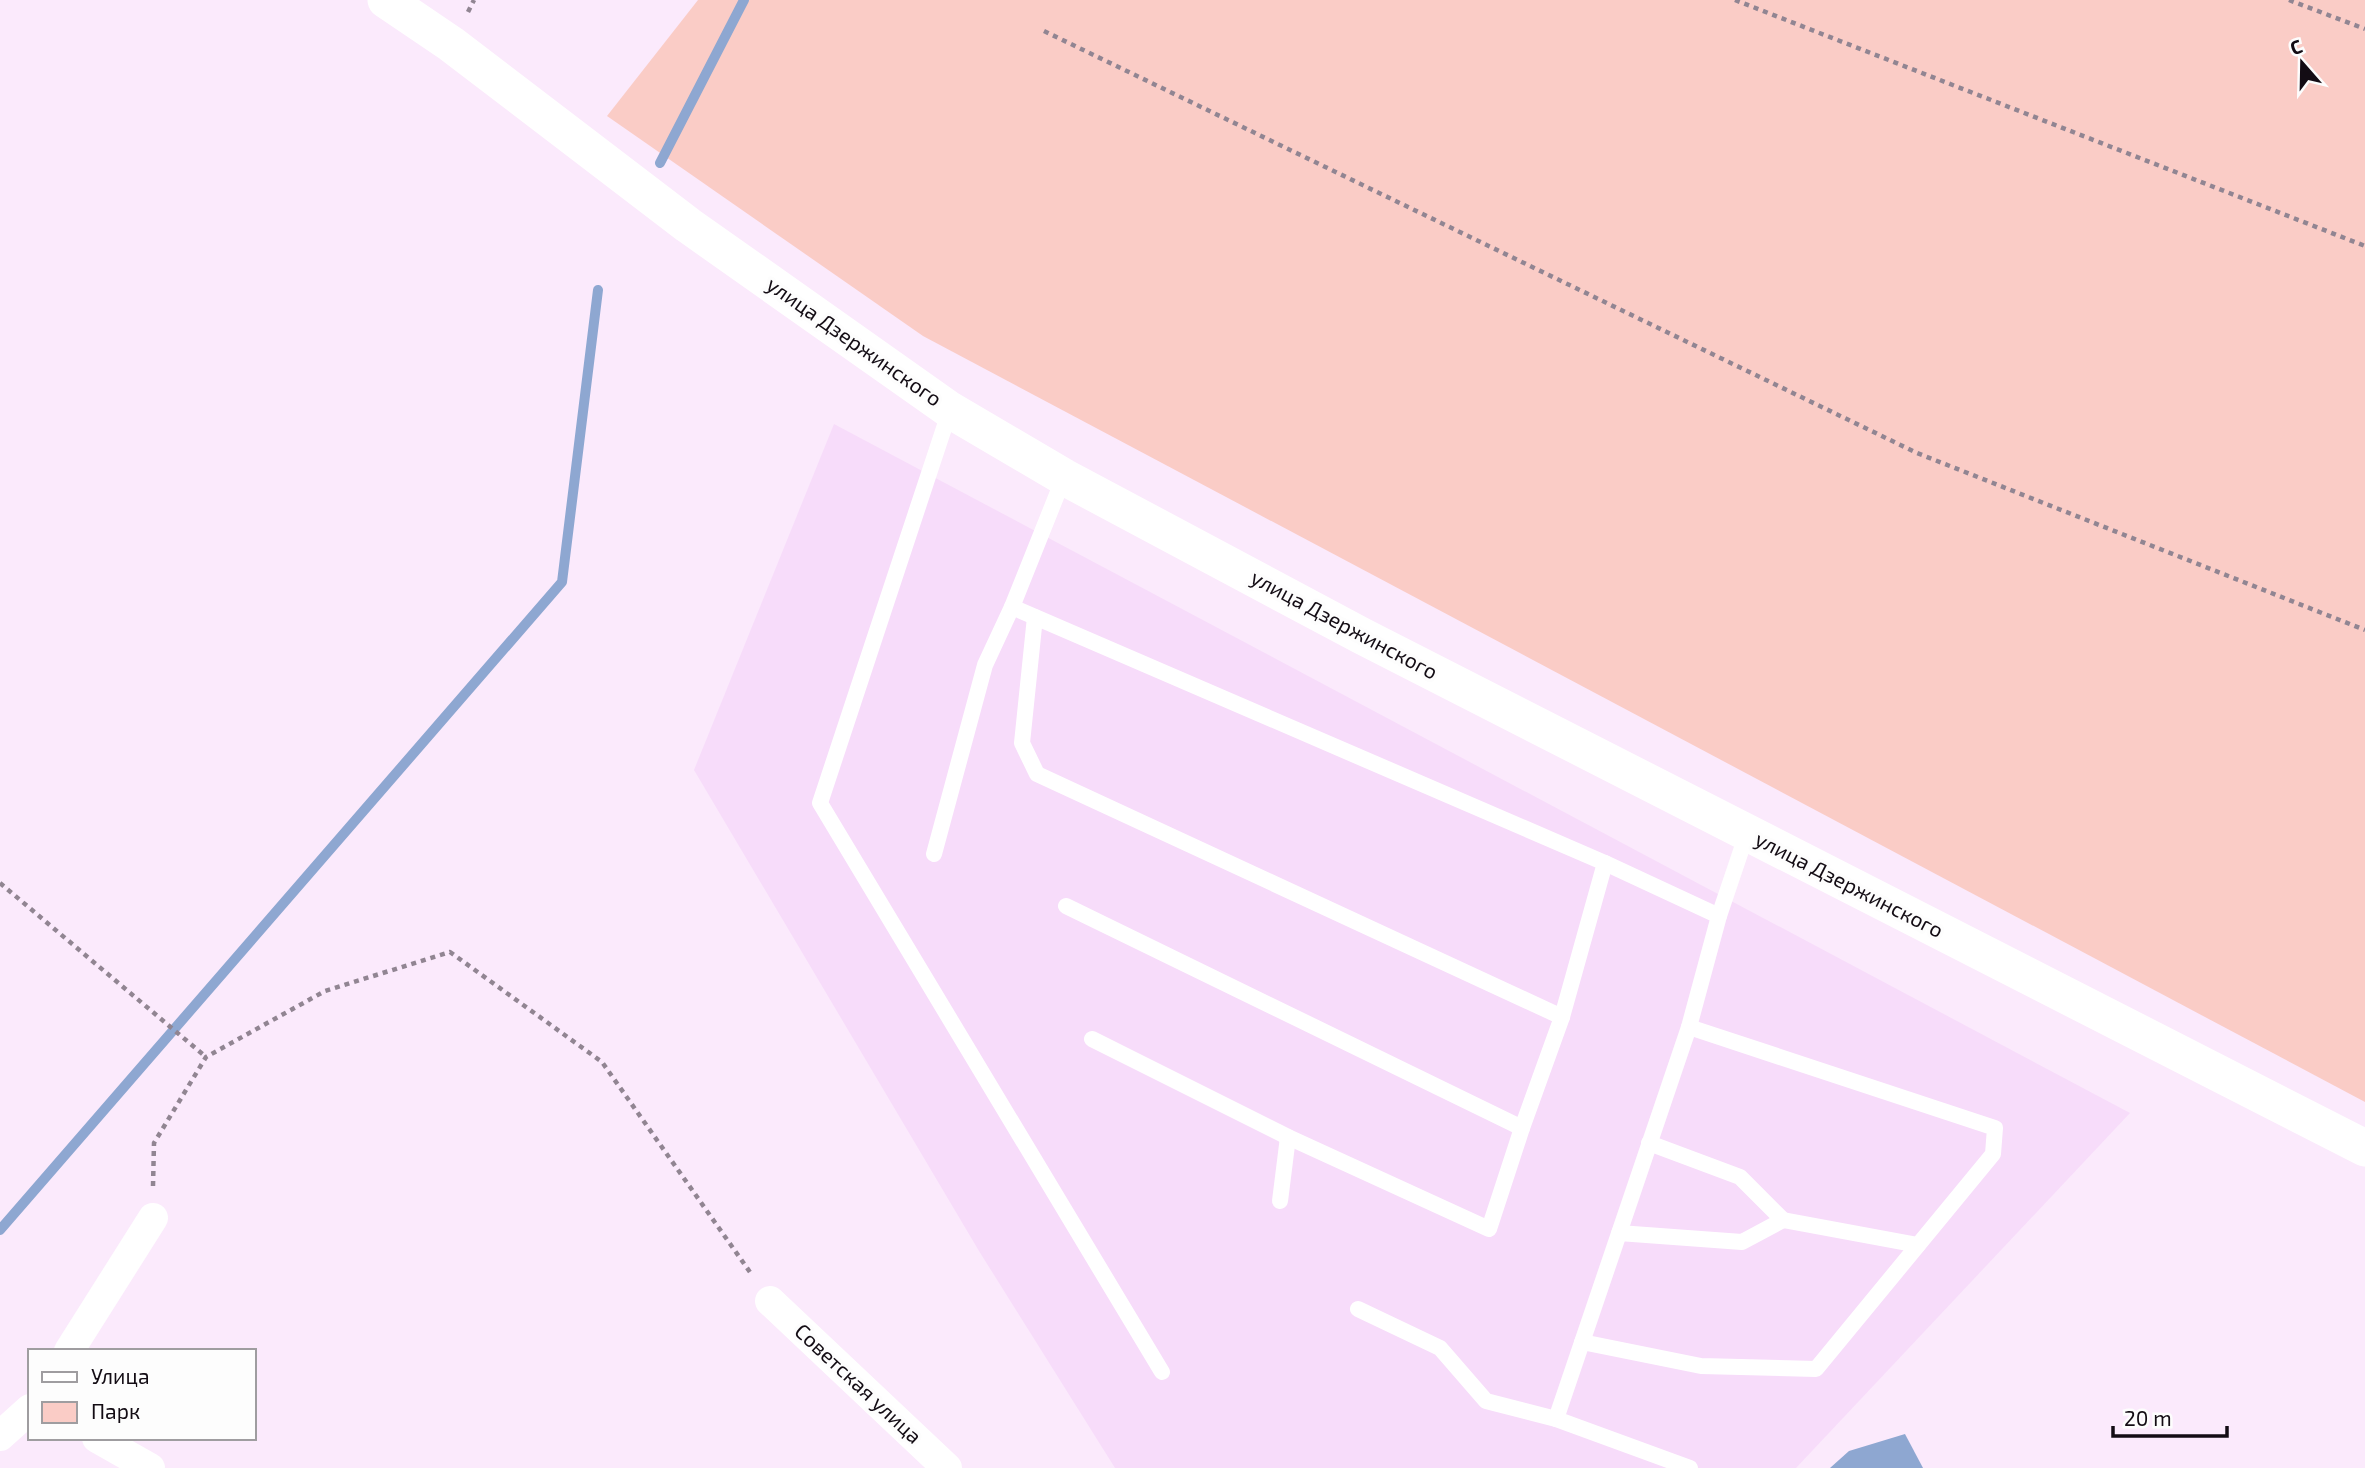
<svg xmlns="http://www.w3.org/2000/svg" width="2365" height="1468" font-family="'Exo 2',sans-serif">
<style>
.built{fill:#f7dcfa}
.green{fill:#faccc6}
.water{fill:#8ea7d1}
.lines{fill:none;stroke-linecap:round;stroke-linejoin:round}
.stream{stroke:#8ea7d1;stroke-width:10}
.path{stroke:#918592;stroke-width:4.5;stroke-dasharray:5 5;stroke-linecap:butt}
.service{stroke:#fff;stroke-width:16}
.minor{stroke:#fff;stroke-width:30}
.tertiary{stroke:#fff;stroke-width:37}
.labels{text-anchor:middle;stroke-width:7;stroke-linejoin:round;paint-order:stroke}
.street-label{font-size:21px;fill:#130c14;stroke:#fdfdfd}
</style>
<rect width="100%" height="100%" fill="#fbeafc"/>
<path class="built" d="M834,424L2130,1113L1796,1468H1115L979,1251L694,770Z"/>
<path class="green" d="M698,0H2365V1102L923,336L607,116Z"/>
<path class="water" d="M1905,1434L1923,1468H1830L1849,1451Z"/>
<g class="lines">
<g class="stream">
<path d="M660,163L744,0"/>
<path d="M0,1230L562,582L598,290"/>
</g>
<g class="path">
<path d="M1735,0L2365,246"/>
<path d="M2289,0L2365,29"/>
<path d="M468,12L474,0"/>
<path d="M1044,31L1917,453L2365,630"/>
<path d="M0,883L206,1057"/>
<path d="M153,1186L154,1143L206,1057L325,991L450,952L602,1062L752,1275"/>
</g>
<g class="service">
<path d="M950,410L820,803L1162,1372"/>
<path d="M1064,477L1012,607L1605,863L1719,916"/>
<path d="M1035,617L1022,743L1037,774L1562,1017L1605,863"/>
<path d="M934,854L985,665L1012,607"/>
<path d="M1066,906L1522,1128L1562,1017"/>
<path d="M1092,1039L1288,1137L1489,1229L1522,1128"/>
<path d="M1649,1143L1740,1177L1783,1220"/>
<path d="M1280,1201L1288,1137"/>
<path d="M1619,1233L1742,1242L1783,1220L1918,1245"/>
<path d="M1358,1309L1440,1348L1486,1401L1556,1419"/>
<path d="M1582,1342L1701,1366L1816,1369L1993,1154L1995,1128L1689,1027"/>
<path d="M1690,1468L1556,1419L1689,1027L1719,916L1747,833"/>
</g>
<g class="minor">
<path d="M770,1301L947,1468"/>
<path d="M69,1351L153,1218"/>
<path d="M0,1436L30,1409"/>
<path d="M97,1438L150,1468"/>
</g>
<path class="tertiary" d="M386,0L451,44L688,225L950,410L1064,477L1362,636L2365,1148"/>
</g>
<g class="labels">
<g class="street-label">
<text transform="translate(854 342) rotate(35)" y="7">улица Дзержинского</text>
<text transform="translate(1344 625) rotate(28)" y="7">улица Дзержинского</text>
<text transform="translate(1849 885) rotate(27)" y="7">улица Дзержинского</text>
<text transform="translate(858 1384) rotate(43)" y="7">Советская улица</text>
</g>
</g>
<rect x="28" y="1349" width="228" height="91" fill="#fdfdfd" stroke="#9f9da0" stroke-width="2"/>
<rect x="42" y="1372" width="35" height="10" fill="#ffffff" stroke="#9f9da0" stroke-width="2"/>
<text x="91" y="1384" font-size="21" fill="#130c14">Улица</text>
<rect x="42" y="1402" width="35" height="21" fill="#faccc6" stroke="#9f9da0" stroke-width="2"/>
<text x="91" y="1419" font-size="21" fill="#130c14">Парк</text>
<g transform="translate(2302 63) rotate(340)" stroke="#fdfdfd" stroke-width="5" paint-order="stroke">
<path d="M0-5L12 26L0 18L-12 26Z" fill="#130c14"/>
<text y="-10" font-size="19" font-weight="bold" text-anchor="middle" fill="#130c14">С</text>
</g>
<path d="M2113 1426v10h114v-10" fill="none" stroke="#130c14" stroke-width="3.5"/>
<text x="2124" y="1426" font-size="21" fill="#130c14" stroke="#fdfdfd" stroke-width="5" paint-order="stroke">20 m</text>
</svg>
